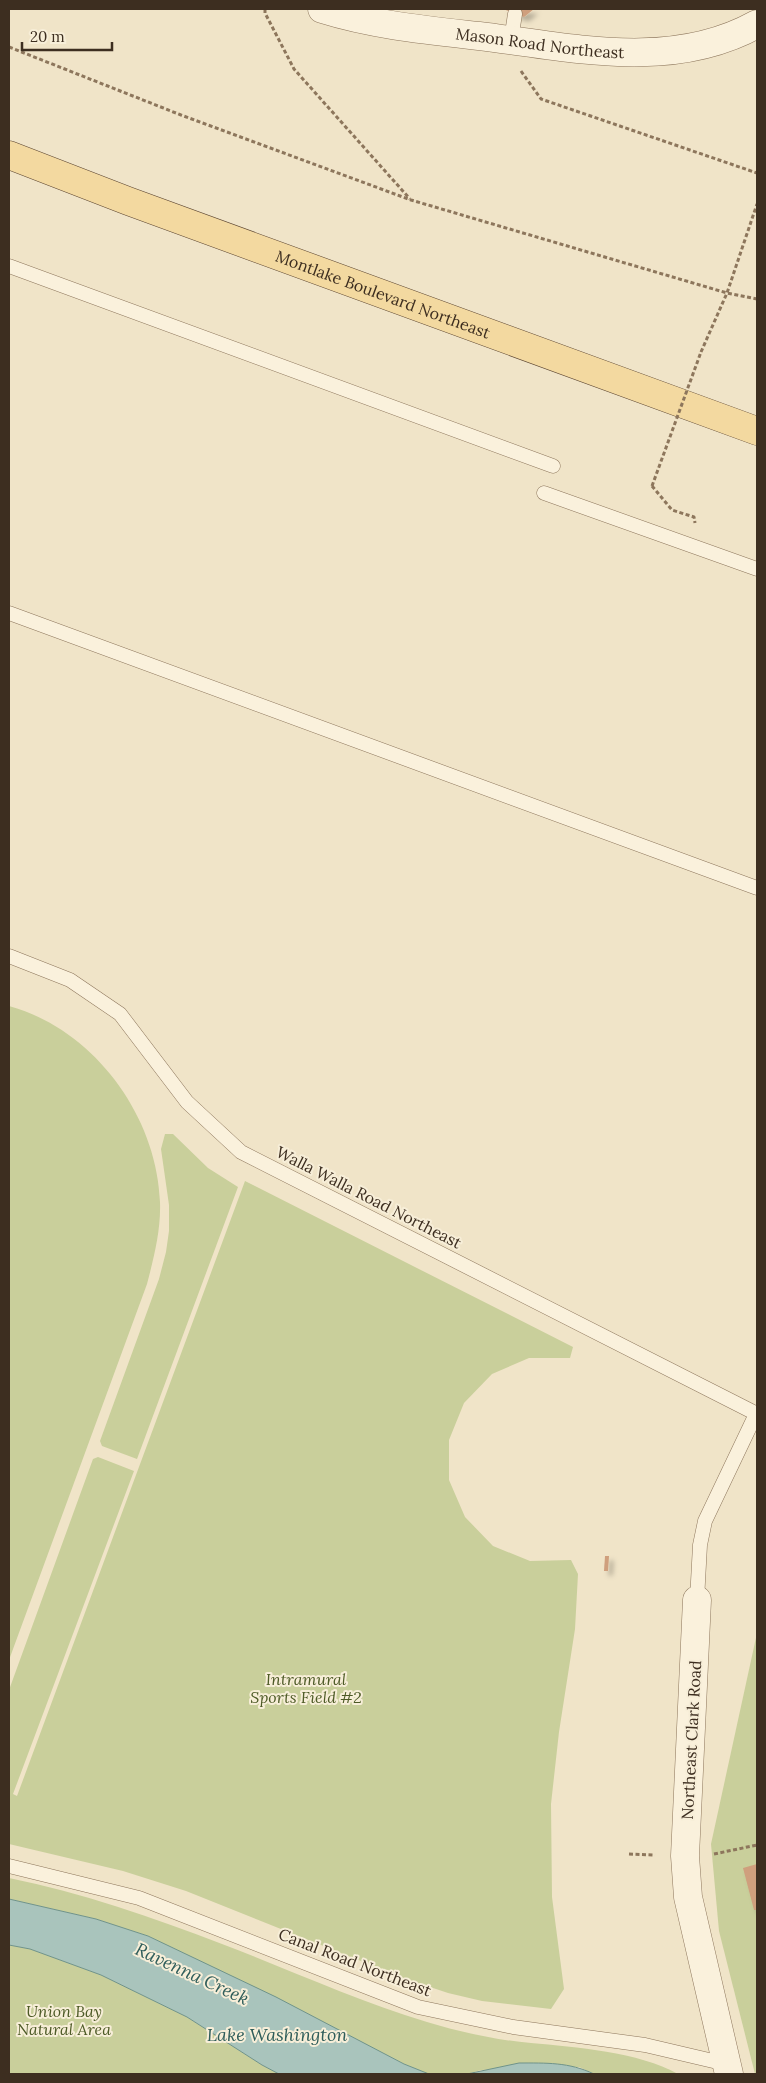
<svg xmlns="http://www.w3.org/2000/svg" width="766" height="2083" font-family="Lora,serif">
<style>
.green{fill:#c9cf9b}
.water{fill:#a9c4bc;stroke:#6f938a}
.building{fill:#cf9f7d;filter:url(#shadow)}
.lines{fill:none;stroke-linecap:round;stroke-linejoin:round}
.service-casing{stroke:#8d765c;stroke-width:15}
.minor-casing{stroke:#8d765c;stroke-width:29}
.primary-casing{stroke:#5b4430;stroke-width:29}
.path{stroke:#8d765c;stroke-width:3;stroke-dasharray:4 2.5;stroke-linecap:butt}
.service{stroke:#faf1dc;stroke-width:14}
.minor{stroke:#faf1dc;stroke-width:28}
.primary{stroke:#f3d9a0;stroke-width:28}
.path-bridge{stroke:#8d765c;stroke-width:3;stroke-dasharray:4 2.5;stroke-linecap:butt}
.labels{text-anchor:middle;stroke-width:4;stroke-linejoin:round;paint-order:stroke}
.street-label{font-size:16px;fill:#3d2e20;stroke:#f7eed8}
.park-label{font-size:16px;font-style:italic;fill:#4d5a26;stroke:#f7eed8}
.water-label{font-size:18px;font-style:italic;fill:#2f5d5a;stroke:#f7eed8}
</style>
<defs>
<filter id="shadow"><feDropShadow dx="4.5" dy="4.5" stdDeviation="2.5" flood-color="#0004"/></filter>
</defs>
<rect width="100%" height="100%" fill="#f0e4c8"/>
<g class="green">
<path d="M9,1006C93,1029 157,1115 160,1202C161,1230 154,1257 147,1284L9,1660Z"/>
<path d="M165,1134H173L208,1168L238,1187L137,1459L102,1446L100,1441L159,1279L166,1252L169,1231V1205L161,1149Z"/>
<path d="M245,1181L573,1347L570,1358H529L492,1374L464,1403L449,1440V1480L465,1517L493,1546L530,1561L571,1560L578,1574L575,1629L559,1732L551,1804L552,1897L564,1989L551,2009L482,2001L448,1993L406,1979L186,1891L123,1871L9,1844V1690L93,1459L98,1457L134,1471L13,1794L17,1796Z"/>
<path d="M757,1633V2074H755L719,1931L711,1844Z"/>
<path d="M9,1878C82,1893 152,1917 222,1944C290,1970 357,2001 427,2022C460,2032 496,2040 531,2043C575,2047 639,2052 678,2074H594L579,2067L481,2070L467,2074H428L404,2064L148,1936L96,1919L9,1899Z"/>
<path d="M9,1945L30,1949L101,1975L187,2017L262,2065L279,2074H9Z"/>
</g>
<g class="water">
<path d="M9,1899L96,1919L148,1936L276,1997L404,2064L429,2074H279L262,2065L187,2017L101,1975L30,1949L9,1945Z"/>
<path d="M519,2063C546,2063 569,2062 594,2074H467Z"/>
</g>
<g class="building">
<path d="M503,9H534L524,17Z"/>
<path d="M605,1556H609L608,1571H604Z"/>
<path d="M757,1864V1910H754L743,1868Z"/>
</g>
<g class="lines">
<g class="service-casing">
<g id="service">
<path d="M511,40L515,14"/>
<path d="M9,266L553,466"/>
<path d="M544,493L757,569"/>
<path d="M9,613L757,888"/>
<path d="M9,956L70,980L120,1014L187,1102L241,1152L757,1414"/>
<path d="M697,1600L700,1545L705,1521L756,1414"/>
<path d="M9,1866L139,1898L418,2007L513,2027L645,2045L726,2064"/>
</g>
</g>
<g class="minor-casing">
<g id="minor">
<path id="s1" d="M322,9C373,25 425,30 479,36C570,47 671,72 757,24"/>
<path d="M697,1600L685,1856L688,1897L729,2074"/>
</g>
</g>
<g class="primary-casing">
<g id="primary">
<path id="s2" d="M9,155L128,201L757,431"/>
</g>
</g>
<g class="path">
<path d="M265,9V13L294,69L410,199"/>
<path d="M9,47L181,115L411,200L727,293L757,299"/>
<path d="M521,71L541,99L757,173"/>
<path d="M701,352L727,293L757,204"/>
<path d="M652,486L672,510L694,517L695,523"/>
<path d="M629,1854L655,1855"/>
<path d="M714,1854L757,1845"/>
</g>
<use href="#service" class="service"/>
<use href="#minor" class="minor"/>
<use href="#primary" class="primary"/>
<path class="path-bridge" d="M652,486L701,352"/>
</g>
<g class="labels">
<g class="street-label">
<text dy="6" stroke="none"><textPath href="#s1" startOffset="221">Mason Road Northeast</textPath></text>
<text dy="6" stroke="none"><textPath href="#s2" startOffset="399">Montlake Boulevard Northeast</textPath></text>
<text transform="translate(369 1197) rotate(27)" y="6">Walla Walla Road Northeast</text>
<text transform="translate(691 1740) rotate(-87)" y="6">Northeast Clark Road</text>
<text transform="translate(355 1962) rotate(21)" y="6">Canal Road Northeast</text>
</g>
<g class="park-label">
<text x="306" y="1685">Intramural<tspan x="306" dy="18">Sports Field #2</tspan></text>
<text x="64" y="2017">Union Bay<tspan x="64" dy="18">Natural Area</tspan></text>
</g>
<g class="water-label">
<text transform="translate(192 1974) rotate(25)" y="6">Ravenna Creek</text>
<text x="277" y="2041">Lake Washington</text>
</g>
</g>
<rect width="766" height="2083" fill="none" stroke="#3d2e20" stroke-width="20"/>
<path d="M22 42v8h90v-8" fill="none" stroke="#3d2e20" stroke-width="2.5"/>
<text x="30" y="42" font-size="15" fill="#3d2e20" stroke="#f7eed8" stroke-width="4" paint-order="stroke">20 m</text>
</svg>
